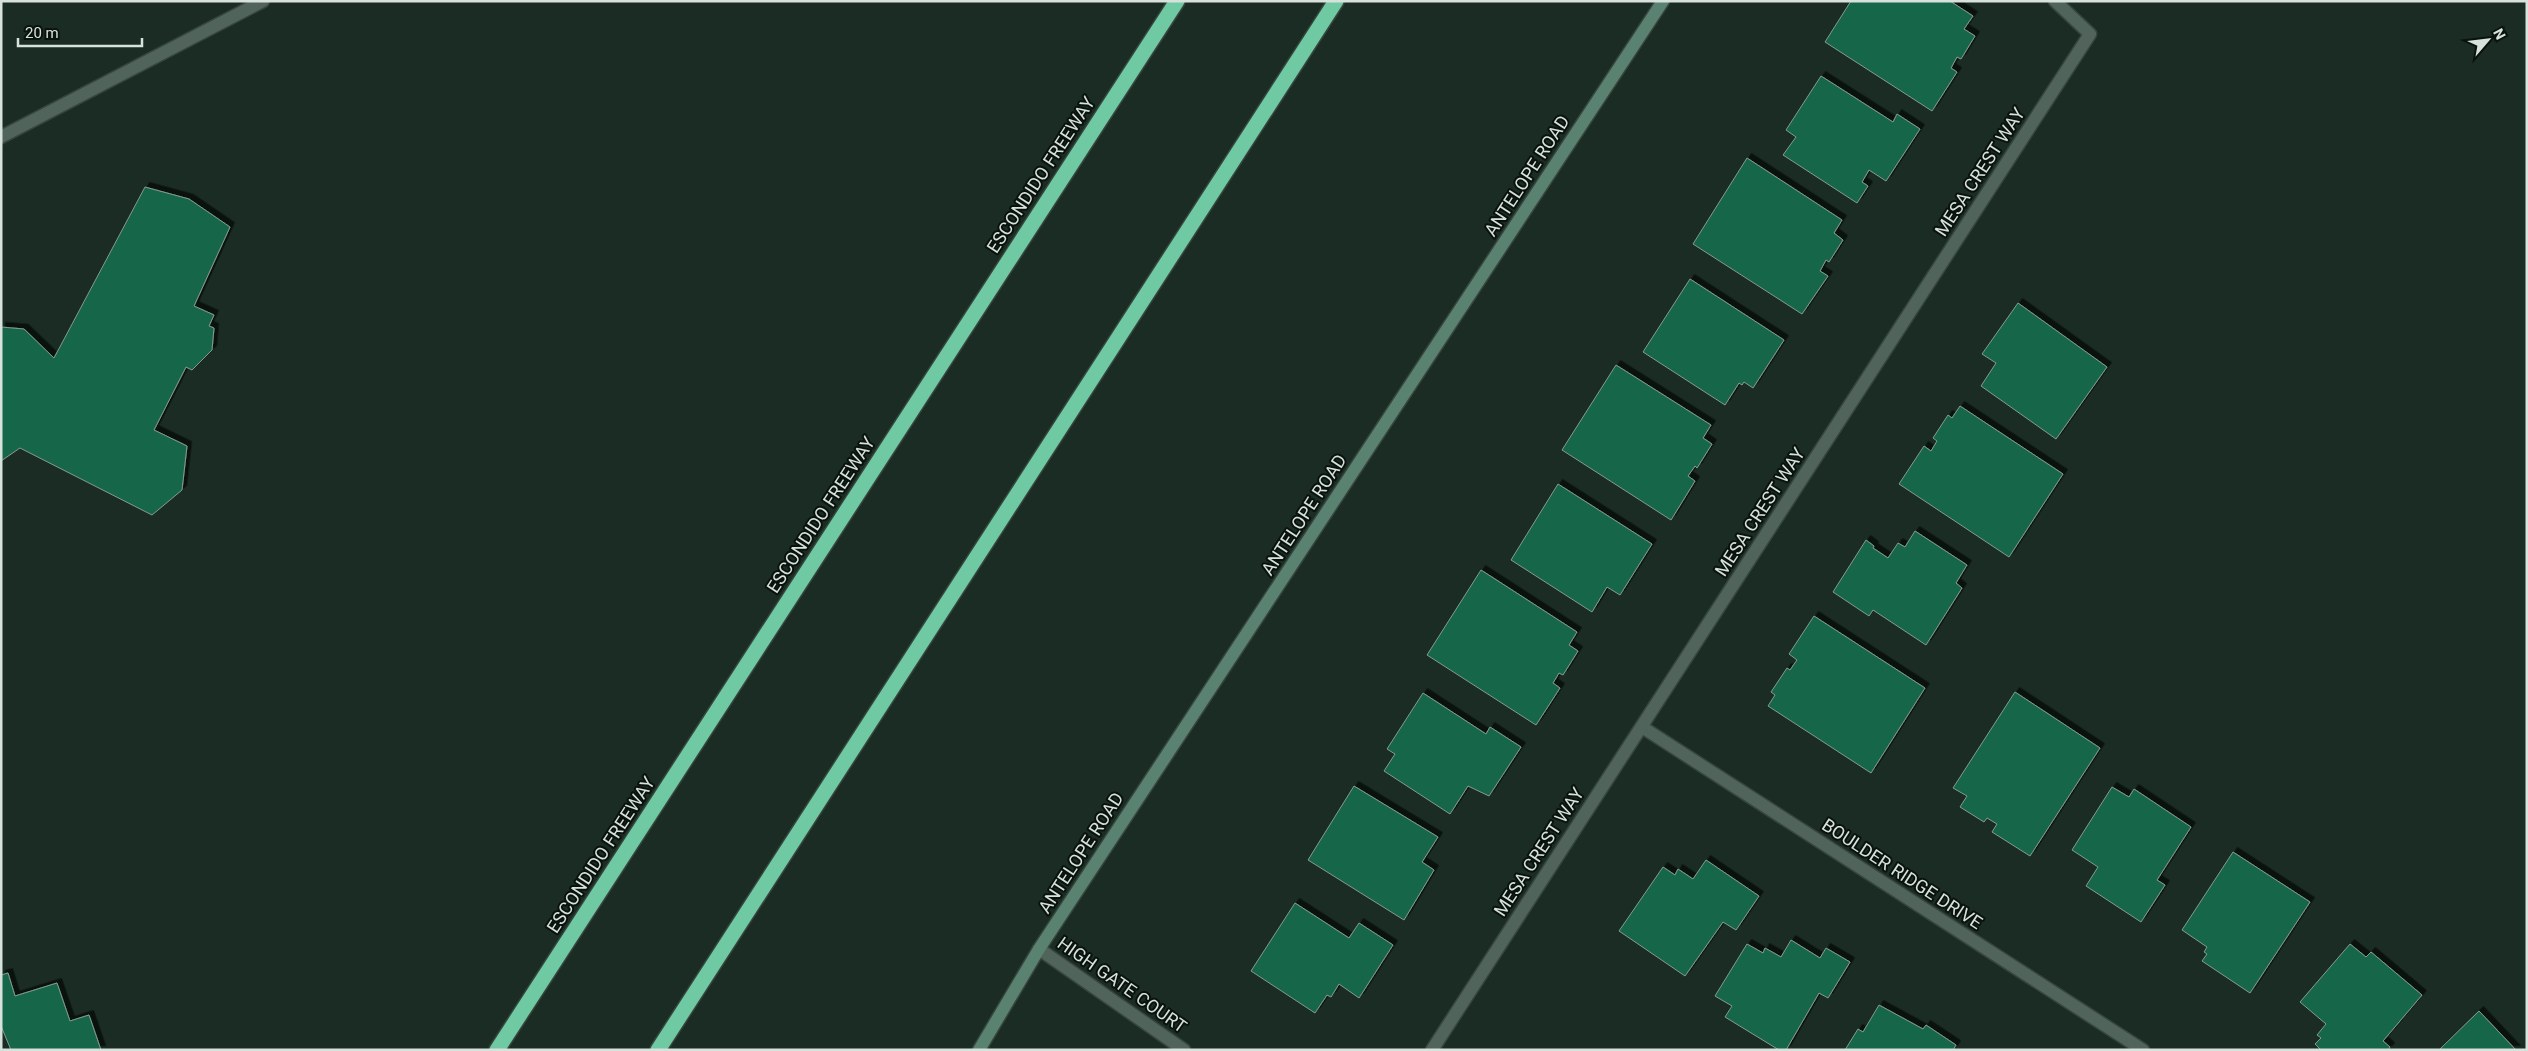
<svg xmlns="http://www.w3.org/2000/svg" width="2528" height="1051" font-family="Roboto,sans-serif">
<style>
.building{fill:#166649;stroke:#869b91;filter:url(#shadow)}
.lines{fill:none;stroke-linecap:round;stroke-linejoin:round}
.street-casing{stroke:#37453f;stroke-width:15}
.secondary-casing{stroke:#37453f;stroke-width:15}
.highway-casing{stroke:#37453f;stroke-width:18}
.street{stroke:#50645b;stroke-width:12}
.secondary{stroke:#598270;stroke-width:12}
.highway{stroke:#6fc9a2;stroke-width:15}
.labels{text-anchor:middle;stroke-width:4;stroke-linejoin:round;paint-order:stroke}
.street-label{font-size:18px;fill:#d7e2dc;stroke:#0a120e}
</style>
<defs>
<filter id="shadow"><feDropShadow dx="4.5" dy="-4.5" stdDeviation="0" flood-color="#0009"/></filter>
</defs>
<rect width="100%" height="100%" fill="#1a2c23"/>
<g class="building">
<path d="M1851,1H1950L1973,16L1964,29L1975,36L1961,59L1957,57L1951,68L1957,72L1932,111L1825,42Z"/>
<path d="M1821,76L1893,122L1897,114L1920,129L1886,181L1869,170L1862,182L1868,186L1857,203L1783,155L1796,137L1786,130Z"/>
<path d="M1747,158L1842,220L1834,233L1843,240L1829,262L1826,260L1820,271L1828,276L1802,314L1693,244Z"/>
<path d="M145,187L189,199L230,227L194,306L214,315L209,326L214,328L212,350L192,370L186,367L154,430L187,446L182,490L152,515L20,448L1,461V327L24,329L54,358Z"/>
<path d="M1690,279L1784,340L1753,388L1744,382L1742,385L1739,383L1725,405L1643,352Z"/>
<path d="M2018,303L2107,367L2056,439L1981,386L1996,363L1982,354Z"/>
<path d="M1616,365L1711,425L1703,438L1712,444L1697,468L1695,466L1688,476L1695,481L1671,520L1562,450Z"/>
<path d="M1960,406L2063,474L2009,557L1899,484L1924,446L1931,451L1937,441L1933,438L1948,415L1952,418Z"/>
<path d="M1558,484L1652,544L1620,595L1607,587L1592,612L1511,560Z"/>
<path d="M1915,531L1967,565L1956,583L1962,588L1926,645L1873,610L1869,616L1833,592L1866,540L1874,546L1873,548L1888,558L1898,543L1905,547Z"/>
<path d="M1481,570L1577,632L1569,645L1578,651L1563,675L1559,673L1553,683L1560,688L1536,725L1427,655Z"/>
<path d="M1814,616L1925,688L1871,773L1768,706L1775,695L1771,692L1787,668L1790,670L1797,660L1789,654Z"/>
<path d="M2015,692L2100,748L2030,856L1992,832L1997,824L1987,818L1984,822L1960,807L1967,796L1953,788Z"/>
<path d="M1423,693L1486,734L1490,727L1521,747L1489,796L1468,786L1450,814L1384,771L1395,754L1387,749Z"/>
<path d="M1354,786L1438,837L1422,862L1434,870L1404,920L1308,860Z"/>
<path d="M2112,787L2129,797L2134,789L2191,827L2157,880L2165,885L2141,922L2086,886L2098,867L2072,850Z"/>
<path d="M2233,852L2310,902L2250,993L2202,961L2207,954L2204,952L2207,947L2182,930Z"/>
<path d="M1706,860L1759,896L1736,930L1723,922L1685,976L1619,931L1663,867L1675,875L1678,869L1693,879Z"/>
<path d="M1295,903L1349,938L1359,923L1393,945L1359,998L1339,984L1331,997L1327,995L1315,1013L1251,971Z"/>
<path d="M1791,940L1820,958L1826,948L1850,962L1828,998L1819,993L1786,1050H1779L1725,1017L1732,1006L1715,996L1747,944L1763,953L1765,948L1781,957Z"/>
<path d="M2350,944L2366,957L2371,952L2422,995L2383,1041L2390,1047L2388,1050H2321L2315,1044L2321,1038L2317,1035L2326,1024L2300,1002Z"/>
<path d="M8,973L15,996L57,983L70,1021L89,1015L101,1050H11L1,1026V975Z"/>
<path d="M1879,1005L1923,1029L1926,1025L1956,1045L1953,1050H1845L1858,1029L1863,1032Z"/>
<path d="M2479,1011L2516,1050H2439Z"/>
</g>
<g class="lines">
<g class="street-casing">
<g id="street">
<path d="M1,137L263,1"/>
<path d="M1642,727L2143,1050"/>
<path d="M1039,949L1184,1050"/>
<path d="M1432,1050L2090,34L2055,1"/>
</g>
</g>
<g class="secondary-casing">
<path id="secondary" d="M979,1050L1039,949L1663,1"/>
</g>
<g class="highway-casing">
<g id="highway">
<path d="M497,1050L1177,1"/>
<path d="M658,1050L1336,1"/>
</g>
</g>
<use href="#street" class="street"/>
<use href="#secondary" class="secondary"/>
<use href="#highway" class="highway"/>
</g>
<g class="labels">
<g class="street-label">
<text transform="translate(1980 172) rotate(-57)" y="6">MESA CREST WAY</text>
<text transform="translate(1041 175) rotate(-57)" y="6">ESCONDIDO FREEWAY</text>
<text transform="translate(1527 176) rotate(-57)" y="6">ANTELOPE ROAD</text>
<text transform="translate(1760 512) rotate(-57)" y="6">MESA CREST WAY</text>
<text transform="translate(821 515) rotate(-57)" y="6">ESCONDIDO FREEWAY</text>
<text transform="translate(1304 515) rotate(-57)" y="6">ANTELOPE ROAD</text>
<text transform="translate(1539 852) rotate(-57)" y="6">MESA CREST WAY</text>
<text transform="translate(1081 853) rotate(-57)" y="6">ANTELOPE ROAD</text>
<text transform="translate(601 855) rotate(-57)" y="6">ESCONDIDO FREEWAY</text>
<text transform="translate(1902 874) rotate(33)" y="6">BOULDER RIDGE DRIVE</text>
<text transform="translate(1122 985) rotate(35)" y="6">HIGH GATE COURT</text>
</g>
</g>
<rect width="2528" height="1051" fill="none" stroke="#d7e2dc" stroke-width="5"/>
<g transform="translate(2488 40) rotate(62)" stroke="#0a120e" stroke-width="4" paint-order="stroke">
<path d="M0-4L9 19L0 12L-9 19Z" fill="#d7e2dc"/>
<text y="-8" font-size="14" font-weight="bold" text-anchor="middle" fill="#d7e2dc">N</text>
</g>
<path d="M18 38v8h124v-8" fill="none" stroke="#d7e2dc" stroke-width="2.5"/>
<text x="25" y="38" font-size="15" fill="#d7e2dc" stroke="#0a120e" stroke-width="4" paint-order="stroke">20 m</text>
</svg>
